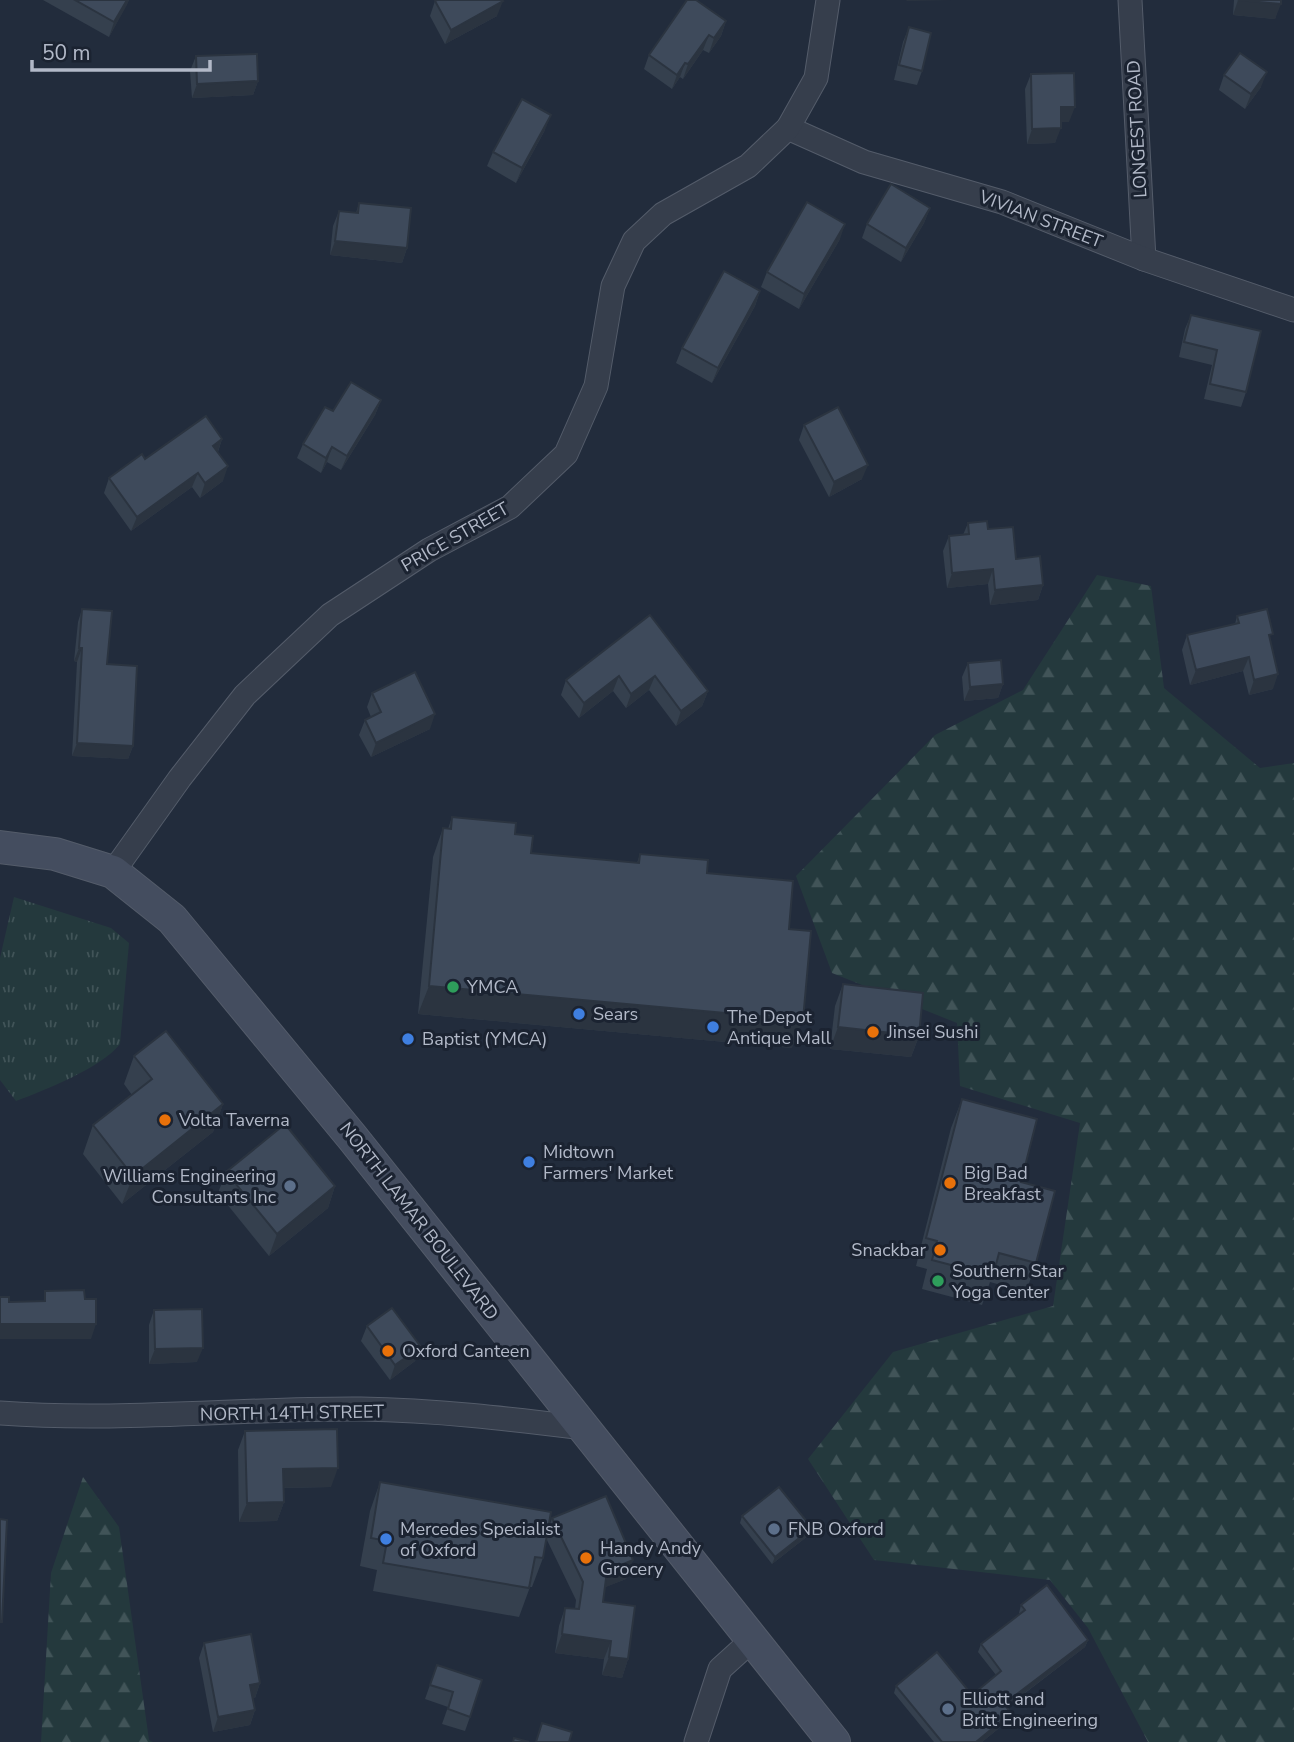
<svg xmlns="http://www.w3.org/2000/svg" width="1294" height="1742" font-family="'Nunito Sans',sans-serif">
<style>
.forest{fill:url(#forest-firs)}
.park{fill:url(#park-tufts)}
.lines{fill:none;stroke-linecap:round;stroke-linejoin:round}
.street-casing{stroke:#545c6a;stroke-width:25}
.secondary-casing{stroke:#545c6a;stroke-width:34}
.street{stroke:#363e4c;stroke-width:23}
.secondary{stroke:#444d5f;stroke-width:32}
.wall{fill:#35404e}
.shaded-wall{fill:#2b3440}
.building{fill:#3e4a5b;stroke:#2b3440;stroke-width:2}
.leisure-dot{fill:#2e9e5b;stroke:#1b2331;stroke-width:2.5}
.shop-dot{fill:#3f7fe0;stroke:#1b2331;stroke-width:2.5}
.food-dot{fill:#e8710a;stroke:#1b2331;stroke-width:2.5}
.service-dot{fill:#5c6f8a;stroke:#1b2331;stroke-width:2.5}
.labels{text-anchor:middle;stroke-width:6;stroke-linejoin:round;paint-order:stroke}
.street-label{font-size:18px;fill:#b2b9c8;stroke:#1b2331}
.poi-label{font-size:18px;fill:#b2b9c8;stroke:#1b2331;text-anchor:start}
</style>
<defs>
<pattern id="forest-firs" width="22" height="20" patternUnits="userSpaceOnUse" patternTransform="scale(1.75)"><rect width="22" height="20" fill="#24393d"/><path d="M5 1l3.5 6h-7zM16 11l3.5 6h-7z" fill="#415458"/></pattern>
<pattern id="park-tufts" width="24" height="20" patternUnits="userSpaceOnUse" patternTransform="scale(1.75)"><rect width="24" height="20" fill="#24393d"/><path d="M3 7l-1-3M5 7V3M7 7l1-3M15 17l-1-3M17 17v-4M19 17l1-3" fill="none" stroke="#415458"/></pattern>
</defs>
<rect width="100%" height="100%" fill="#222c3c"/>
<g class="forest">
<path d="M1097,575L1151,586L1164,688L1260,768L1294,763V1742H1148L1088,1628L1050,1580L874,1560L808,1459L893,1352L1053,1306L1080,1123L960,1086L957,1023L832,973L796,876L935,735L1023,690Z"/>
<path d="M83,1477L119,1527L149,1740L153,1742H41L51,1573Z"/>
</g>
<path class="park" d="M14,897L111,928L129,943L120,1044C101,1068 45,1090 16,1101L0,1080V958Z"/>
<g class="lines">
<g class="street-casing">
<g id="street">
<path d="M1130,0L1144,259"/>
<path d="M788,128L864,162L1002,202L1144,259L1294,310"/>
<path d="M113,872L180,778L245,695L330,615L429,550L510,507L566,454L596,386L613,286L634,241L663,214L748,166L788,128L816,78L828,0"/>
<path d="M0,1413C121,1422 241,1408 361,1409C436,1410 510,1419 584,1428"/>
<path d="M696,1742L720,1669L752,1640"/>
</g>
</g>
<g class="secondary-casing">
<path id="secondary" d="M0,847L55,854L113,872L172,919L352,1137L834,1742"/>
</g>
<use href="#street" class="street"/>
<use href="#secondary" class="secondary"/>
</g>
<g class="wall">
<path d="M43,0H129L109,37Z"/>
<path d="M1234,0H1281L1275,19L1233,15Z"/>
<path d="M435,1L497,16L445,44L430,16Z"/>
<path d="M726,21L721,36L709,53L703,50L683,79L680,77L672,89L644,69L649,55Z"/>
<path d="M909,27L922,71L917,85L894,80L903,42Z"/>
<path d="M196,56L258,81L253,95L192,98L190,71Z"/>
<path d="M1031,74L1069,122H1061L1055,143L1027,144L1025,89Z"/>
<path d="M1224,75L1261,87L1245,109L1219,90Z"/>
<path d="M545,130L516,183L487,166L493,152Z"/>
<path d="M359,203L407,248L402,263L330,255L333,226L339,211L356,213Z"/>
<path d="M930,208L924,223L901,262L862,238L867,224Z"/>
<path d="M840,239L799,309L761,287L767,272Z"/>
<path d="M760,291L755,306L712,383L676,363L682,348Z"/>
<path d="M1191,315L1261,331L1246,392L1241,407L1204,399L1212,365L1179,357L1185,329Z"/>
<path d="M381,400L375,415L341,470L327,462L321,473L297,458L303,444Z"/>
<path d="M804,425L862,479L829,497L799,440Z"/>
<path d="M222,439L218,452L223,481L200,498L192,487L131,531L104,493L109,478L145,459Z"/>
<path d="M968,523L988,529L1043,585L1038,600L990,605L988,584L947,588L943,551L949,536L963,535Z"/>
<path d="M82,609L107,664L133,746L128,759L72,756L77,662L74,661L78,622Z"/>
<path d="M650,615L708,691L702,706L676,726L649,690L626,708L613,691L579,718L561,695L566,680Z"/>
<path d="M1237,616L1270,641L1273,689L1249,695L1243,671L1190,685L1182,650L1187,635L1235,624Z"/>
<path d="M968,663L1003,684L998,698L964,701L962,677Z"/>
<path d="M372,693L430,729L371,757L359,735L365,720L371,717L367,707Z"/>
<path d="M452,817L515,834L531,853L637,863L640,854L707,873L789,929L792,1048L418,1014L433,857L443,828L448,829Z"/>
<path d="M843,984L919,1036L911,1057L830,1049L835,1006Z"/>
<path d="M134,1056L223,1104L213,1132L122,1204L83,1154L93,1125L132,1095L124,1084Z"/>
<path d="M962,1099L1021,1182L1036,1263L1026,1292L990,1282L982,1305L922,1289L927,1269L916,1266L951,1128Z"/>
<path d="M226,1172L335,1186L328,1208L269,1256L218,1193Z"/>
<path d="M154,1310L197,1362L149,1364V1325Z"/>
<path d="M367,1326L421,1347L415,1361L390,1380L361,1341Z"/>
<path d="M245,1431L331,1487L284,1488V1502L277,1521L239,1522L238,1450Z"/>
<path d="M380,1482L547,1533L552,1518L633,1560L626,1579L605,1587L603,1602L628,1659L622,1678L602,1675L604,1659L555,1653L559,1626L565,1608L575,1609L576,1600L546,1538L543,1558L532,1587H530L519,1617L373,1591L377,1570L360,1566L370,1511Z"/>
<path d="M742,1516L809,1535L772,1564L740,1523Z"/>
<path d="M1021,1605L1088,1640L1085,1647L1007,1707L1011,1713L1009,1720L982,1742H934L894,1693L896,1686L972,1695L996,1675L978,1652L981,1644L1020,1614L1019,1613Z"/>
<path d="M204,1643L260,1683L255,1698H253L255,1710L250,1725L213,1732L199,1658Z"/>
<path d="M437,1665L470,1717L465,1731L442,1724L448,1707L425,1699Z"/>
</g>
<g class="shaded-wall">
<path d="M127,0H129L127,5L109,37L114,22Z"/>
<path d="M907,0H952L906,1Z"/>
<path d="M1238,0L1281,4L1275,19L1233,15Z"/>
<path d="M503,1L497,16L445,44L451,30Z"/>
<path d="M726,21L721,36L709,53L714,38Z"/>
<path d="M709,35L703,50L683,79L688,64Z"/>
<path d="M685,63L680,77L672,89L677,75Z"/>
<path d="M1267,72L1261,87L1245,109L1251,94Z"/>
<path d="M258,81L253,95L192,98L197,84Z"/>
<path d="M1061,107H1075L1069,122H1055Z"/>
<path d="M551,115L545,130L516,183L522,168Z"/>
<path d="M1061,128L1055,143L1027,144L1032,129Z"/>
<path d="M930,208L924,223L901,262L906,248Z"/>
<path d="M845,224L840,239L799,309L804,294Z"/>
<path d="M335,241L407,248L402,263L330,255Z"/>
<path d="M760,291L755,306L712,383L718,368Z"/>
<path d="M381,400L375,415L341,470L347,456Z"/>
<path d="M222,439L217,454L213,446Z"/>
<path d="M332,447L327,462L321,473L326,458Z"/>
<path d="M868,465L862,479L829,497L834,482Z"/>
<path d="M228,466L223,481L200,498L205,483Z"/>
<path d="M198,473L192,487L131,531L137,517Z"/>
<path d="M993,569L988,584L947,588L952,573Z"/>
<path d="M1043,585L1038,600L990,605L995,590Z"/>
<path d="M79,648H82L77,662L74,661Z"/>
<path d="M1249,657L1243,671L1190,685L1196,670Z"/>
<path d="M1278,674L1273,689L1249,695L1254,680Z"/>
<path d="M619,676L613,691L579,718L584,703Z"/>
<path d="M655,676L649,690L626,708L631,694Z"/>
<path d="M1003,684L998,698L964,701L970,687Z"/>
<path d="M708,691L702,706L676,726L681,711Z"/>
<path d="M435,714L430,729L371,757L376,743Z"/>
<path d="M77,743L133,746L128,759L72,756Z"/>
<path d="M429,986L803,1020L792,1048L418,1014Z"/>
<path d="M838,1027L919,1036L911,1057L830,1049Z"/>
<path d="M223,1104L213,1132L122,1204L133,1176Z"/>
<path d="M335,1186L328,1208L269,1256L277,1234Z"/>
<path d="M0,1324H96L91,1339H0Z"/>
<path d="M421,1347L415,1361L390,1380L395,1365Z"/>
<path d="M203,1348L197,1362L149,1364L155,1349Z"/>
<path d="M338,1468L331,1487L276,1488L283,1469Z"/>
<path d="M284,1502L277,1521L239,1522L247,1503Z"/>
<path d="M812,1528L809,1535L772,1564L775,1557Z"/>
<path d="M633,1560L626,1579L601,1589L607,1571Z"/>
<path d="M562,1634L611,1641L604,1659L555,1653Z"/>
<path d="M1088,1640L1085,1647L1001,1711L1004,1704Z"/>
<path d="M609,1657L628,1659L622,1678L602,1675Z"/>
<path d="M260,1683L255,1698L245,1699L250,1685Z"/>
<path d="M255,1710L250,1725L213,1732L218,1717Z"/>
<path d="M1011,1713L1009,1720L982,1742H976Z"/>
</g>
<g class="building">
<path d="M75,0H127L114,22Z"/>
<path d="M437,0H502L503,1L451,30L435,1Z"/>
<path d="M687,0H696L726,21L714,38L709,35L688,64L685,63L677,75L649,55Z"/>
<path d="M1238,0H1281V4Z"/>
<path d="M909,27L931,33L922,71L899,65Z"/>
<path d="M1240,53L1267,72L1251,94L1224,75Z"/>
<path d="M257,54L258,81L197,84L196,56Z"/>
<path d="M1074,73L1075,107H1061V128L1032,129L1031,74Z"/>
<path d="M522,99L551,115L522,168L493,152Z"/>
<path d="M891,184L930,208L906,248L867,224Z"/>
<path d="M807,202L845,224L804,294L767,272Z"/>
<path d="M359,203L411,208L407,248L335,241L339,211L358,213Z"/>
<path d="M724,271L760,291L718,368L682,348Z"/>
<path d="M1191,315L1261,331L1246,392L1210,384L1217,350L1184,342Z"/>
<path d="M351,382L381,400L347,456L332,447L326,458L303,444L325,407L333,411Z"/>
<path d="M838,407L868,465L834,482L804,425Z"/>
<path d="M206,416L222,439L213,446L228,466L205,483L198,473L137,517L109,478L142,454L145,459Z"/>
<path d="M987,521L988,529L1013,527L1016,559L1040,556L1043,585L995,590L993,569L952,573L949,536L969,534L968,523Z"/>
<path d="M82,609L112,611L107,664L137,666L133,746L77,743L82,648H79Z"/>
<path d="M1267,609L1273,634L1269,635L1278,674L1254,680L1249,657L1196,670L1187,635L1239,623L1237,616Z"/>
<path d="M650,615L708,691L681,711L655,676L631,694L619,676L584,703L566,680Z"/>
<path d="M1001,660L1003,684L970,687L968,663Z"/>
<path d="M415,672L435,714L376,743L365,720L381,712L372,693Z"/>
<path d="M452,817L516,823L515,834L533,836L531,853L639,863L640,854L708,860L707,873L793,881L789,929L811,931L803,1020L429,986L443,828L451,829Z"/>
<path d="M843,984L923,993L919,1036L838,1027Z"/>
<path d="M166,1031L223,1104L133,1176L93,1125L152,1079L134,1056Z"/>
<path d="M962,1099L1037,1119L1021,1182L1055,1191L1036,1263L999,1253L993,1276L932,1260L937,1241L926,1238Z"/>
<path d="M285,1124L335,1186L277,1234L226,1172Z"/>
<path d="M84,1290L85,1299H96V1324H0V1297H9V1302L45,1301V1291Z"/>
<path d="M392,1308L421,1347L395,1365L367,1326Z"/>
<path d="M202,1309L203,1348L155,1349L154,1310Z"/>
<path d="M337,1429L338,1468L283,1469L284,1502L247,1503L245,1431Z"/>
<path d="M380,1482L551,1512L543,1558L535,1557L529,1588L383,1563L387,1541L371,1538Z"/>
<path d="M779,1487L812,1528L775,1557L742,1516Z"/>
<path d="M606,1496L633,1560L607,1571L603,1602L635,1606L628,1659L609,1657L611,1641L562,1634L565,1608L579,1609L583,1582L552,1518Z"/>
<path d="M0,1519L7,1520L2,1622H0Z"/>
<path d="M1047,1585L1088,1640L1004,1704L1011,1713L976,1742H942L896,1686L937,1652L972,1695L1001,1671L981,1644L1025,1610L1021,1605Z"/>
<path d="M251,1634L260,1683L250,1685L255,1710L218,1717L204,1643Z"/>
<path d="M437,1665L482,1680L470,1717L448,1709L453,1692L430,1685Z"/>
<path d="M542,1723L572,1732L569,1742H536Z"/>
<path d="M514,1738L529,1742H513Z"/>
</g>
<g class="leisure-dot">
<circle cx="453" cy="987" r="7"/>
<circle cx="938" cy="1281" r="7"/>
</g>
<g class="shop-dot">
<circle cx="579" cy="1014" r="7"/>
<circle cx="713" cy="1027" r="7"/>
<circle cx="408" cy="1039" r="7"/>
<circle cx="529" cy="1162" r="7"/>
<circle cx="386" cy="1539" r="7"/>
</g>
<g class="food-dot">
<circle cx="873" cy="1032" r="7"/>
<circle cx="165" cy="1120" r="7"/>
<circle cx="950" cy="1183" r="7"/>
<circle cx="940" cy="1250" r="7"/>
<circle cx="388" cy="1351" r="7"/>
<circle cx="586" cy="1558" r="7"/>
</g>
<g class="service-dot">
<circle cx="290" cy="1186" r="7"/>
<circle cx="774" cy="1529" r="7"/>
<circle cx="948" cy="1709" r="7"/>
</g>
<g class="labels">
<g class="street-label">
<text transform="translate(1137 129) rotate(-93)" y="6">LONGEST ROAD</text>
<text transform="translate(1041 219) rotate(21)" y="6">VIVIAN STREET</text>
<text transform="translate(455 537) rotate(-30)" y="6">PRICE STREET</text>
<text transform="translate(419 1221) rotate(52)" y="6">NORTH LAMAR BOULEVARD</text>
<text transform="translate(292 1413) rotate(-1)" y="6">NORTH 14TH STREET</text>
</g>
<g class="poi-label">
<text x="467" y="993">YMCA</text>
<text x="593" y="1020">Sears</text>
<text x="727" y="1023">The Depot<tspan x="727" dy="21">Antique Mall</tspan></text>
<text x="887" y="1038">Jinsei Sushi</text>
<text x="422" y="1045">Baptist (YMCA)</text>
<text x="179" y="1126">Volta Taverna</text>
<text x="543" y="1158">Midtown<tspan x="543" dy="21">Farmers' Market</tspan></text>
<text x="964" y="1179">Big Bad<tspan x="964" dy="21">Breakfast</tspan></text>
<text x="276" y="1182" text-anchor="end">Williams Engineering<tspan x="276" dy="21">Consultants Inc</tspan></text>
<text x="926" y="1256" text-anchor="end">Snackbar</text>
<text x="952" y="1277">Southern Star<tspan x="952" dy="21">Yoga Center</tspan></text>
<text x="402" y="1357">Oxford Canteen</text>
<text x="400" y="1535">Mercedes Specialist<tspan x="400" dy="21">of Oxford</tspan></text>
<text x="788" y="1535">FNB Oxford</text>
<text x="600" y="1554">Handy Andy<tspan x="600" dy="21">Grocery</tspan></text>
<text x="962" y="1705">Elliott and<tspan x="962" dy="21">Britt Engineering</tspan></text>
</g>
</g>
<path d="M32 60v10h178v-10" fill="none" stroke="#b2b9c8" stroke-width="3.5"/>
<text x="42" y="60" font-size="21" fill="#b2b9c8" stroke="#1b2331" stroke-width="5" paint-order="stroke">50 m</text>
</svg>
